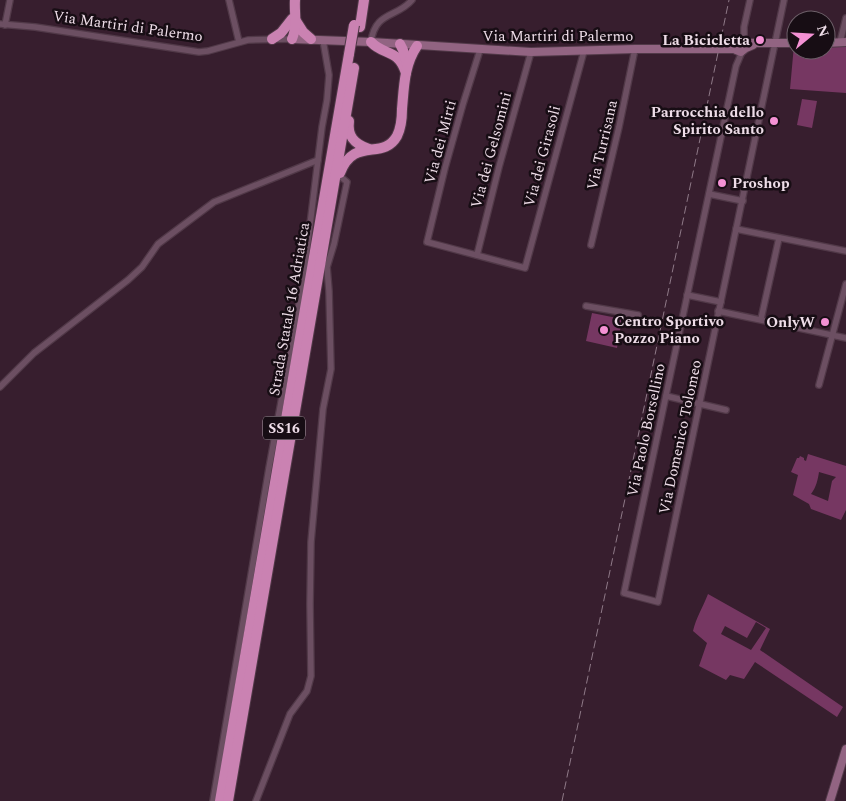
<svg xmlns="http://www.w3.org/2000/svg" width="846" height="801" font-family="Spectral,serif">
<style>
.green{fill:#763762;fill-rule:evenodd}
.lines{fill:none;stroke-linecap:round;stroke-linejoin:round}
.street-casing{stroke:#513948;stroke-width:8}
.secondary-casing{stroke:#513948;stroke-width:10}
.highway-casing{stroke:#513948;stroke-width:12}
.street{stroke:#6c4f62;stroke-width:5.5}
.secondary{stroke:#926482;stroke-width:8}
.highway{stroke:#ca82b2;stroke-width:10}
.rail{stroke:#8f7a88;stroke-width:1;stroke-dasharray:8 4;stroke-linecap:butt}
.highway-bridge-casing{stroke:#513948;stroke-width:12;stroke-linecap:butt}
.highway-bridge{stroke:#ca82b2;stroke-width:10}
.poi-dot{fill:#f491d4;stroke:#170d14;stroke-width:2}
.labels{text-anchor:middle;stroke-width:5;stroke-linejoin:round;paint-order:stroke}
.shield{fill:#170d14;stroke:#ae9fa8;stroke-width:1}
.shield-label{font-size:14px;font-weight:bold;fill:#eedde8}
.street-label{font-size:15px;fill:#eedde8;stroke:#170d14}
.poi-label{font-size:15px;font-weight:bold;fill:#eedde8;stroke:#170d14;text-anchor:end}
</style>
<rect width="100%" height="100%" fill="#371e2e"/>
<g class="green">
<path d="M794,45H796V50H826V46H846V93L790,89Z"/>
<path d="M802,99L817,101L812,128L797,125Z"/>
<path d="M592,313L622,319L617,348L586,341Z"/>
<path d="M808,454L846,466V510L841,520L811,509L809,504L793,495L798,475L791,472L797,458H799L800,456L804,458V460L806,461ZM819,472L836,477L832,481L828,501L811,494C816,488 818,479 819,472Z"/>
<path d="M708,594L770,629L760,650L843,707L837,717L755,662L744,679L730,675L726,680L699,666L707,643L693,631C696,618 703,607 708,594ZM756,622L766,628L751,650L721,634L725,626L747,638Z"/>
</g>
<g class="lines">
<g class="street-casing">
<g id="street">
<path d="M229,0L239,42"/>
<path d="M0,24L35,27L199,52L208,51L248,40L292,39"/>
<path d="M5,25L10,0"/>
<path d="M371,42C375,11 397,18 412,0"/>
<path d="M744,42V27L750,0"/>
<path d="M840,42L846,18"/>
<path d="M480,50L463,104L445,168L427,242L525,268L584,51"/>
<path d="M742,52L736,66L624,593L658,602L784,0"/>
<path d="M709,194L743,201"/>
<path d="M736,229L846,251"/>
<path d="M591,245L619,127L635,49"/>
<path d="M477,255L499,167L531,52"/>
<path d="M687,295L721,302"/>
<path d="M586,306L638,315"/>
<path d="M718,311L846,338"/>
<path d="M761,319L779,238"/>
<path d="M819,385L846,284"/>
<path d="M0,387L34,353L128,280L142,267L158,244L214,202L318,160"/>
<path d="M666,396L726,410"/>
<path d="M213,801L269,468L303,282L322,127L327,100L329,75L323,40"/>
<path d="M256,801L290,714L307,691L311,676L310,604L311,542L323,409L331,369L329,291L327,267L334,244L347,182L341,177"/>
</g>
</g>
<g class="secondary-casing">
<g id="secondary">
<path d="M292,39L371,42L531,52L635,49H735"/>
<path d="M745,43H796"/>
<path d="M826,43L846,42"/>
<path d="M746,47L744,43L741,41L736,42L734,46L736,50L741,52L746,48L753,45"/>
<path d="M830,801L846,749"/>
</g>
</g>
<g class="highway-casing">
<g id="highway">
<path d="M296,21L303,32L311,39"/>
<path d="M360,27L364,0"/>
<path d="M272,39L281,33L292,19"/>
<path d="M292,39C298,27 294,13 295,0"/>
<path d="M371,42C384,56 398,48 406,73"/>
<path d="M400,44L403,50L407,64"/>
<path d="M349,121C347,136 354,144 369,149"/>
<path d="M340,173C354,136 383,161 397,136C401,128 402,118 402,109C404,87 404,65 417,46"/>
<path d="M220,801L349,54"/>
<path d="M228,801L354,68"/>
</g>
</g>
<use href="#street" class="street"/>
<use href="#secondary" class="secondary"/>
<use href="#highway" class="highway"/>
<path class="rail" d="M562,801L729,0"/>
<g class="highway-bridge-casing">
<path id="highway-bridge" d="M349,54L354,25"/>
</g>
<use href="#highway-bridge" class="highway-bridge"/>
</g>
<g class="poi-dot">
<circle cx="760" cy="40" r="5"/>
<circle cx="774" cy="121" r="5"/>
<circle cx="722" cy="183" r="5"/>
<circle cx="825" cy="322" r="5"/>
<circle cx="604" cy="330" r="5"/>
</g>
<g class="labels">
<rect class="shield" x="263" y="416.5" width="42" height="23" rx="4"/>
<g class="shield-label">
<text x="284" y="433">SS16</text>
</g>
<g class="street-label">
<text transform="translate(128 26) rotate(8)" y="5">Via Martiri di Palermo</text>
<text x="558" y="41">Via Martiri di Palermo</text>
<text transform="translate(440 142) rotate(-75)" y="5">Via dei Mirti</text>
<text transform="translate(602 145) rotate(-77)" y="5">Via Turrisana</text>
<text transform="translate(491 150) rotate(-75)" y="5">Via dei Gelsomini</text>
<text transform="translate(542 156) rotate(-75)" y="5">Via dei Girasoli</text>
<text transform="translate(289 309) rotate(-80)" y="5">Strada Statale 16 Adriatica</text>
<text transform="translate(646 430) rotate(-78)" y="5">Via Paolo Borsellino</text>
<text transform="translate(680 437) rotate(-78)" y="5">Via Domenico Tolomeo</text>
</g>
<g class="poi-label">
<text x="750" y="45">La Bicicletta</text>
<text x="764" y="117">Parrocchia dello<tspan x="764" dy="17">Spirito Santo</tspan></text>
<text x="732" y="188" text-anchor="start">Proshop</text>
<text x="614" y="326" text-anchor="start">Centro Sportivo<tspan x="614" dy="17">Pozzo Piano</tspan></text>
<text x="815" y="327">OnlyW</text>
</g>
</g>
<g transform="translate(811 35) rotate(72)"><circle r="24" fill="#170d14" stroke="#6d6069"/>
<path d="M0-4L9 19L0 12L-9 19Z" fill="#f491d4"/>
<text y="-8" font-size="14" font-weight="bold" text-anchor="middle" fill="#eedde8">N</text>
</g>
</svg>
